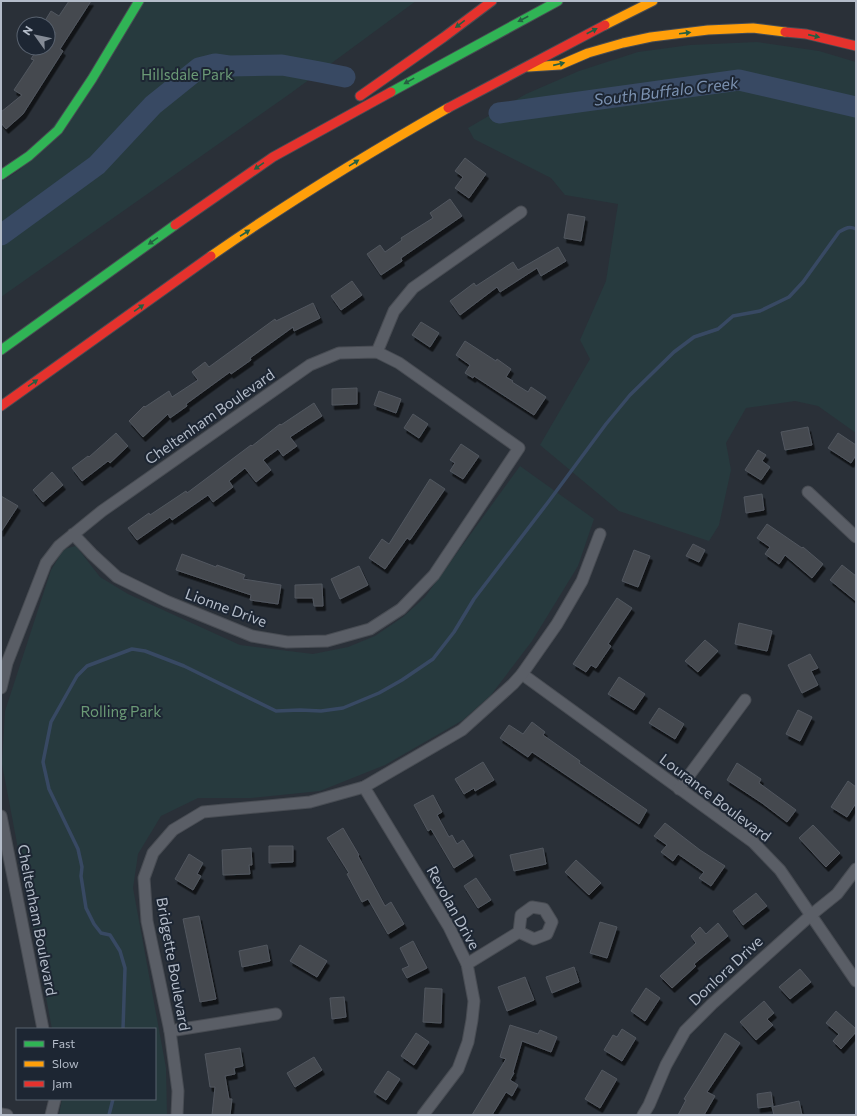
<svg xmlns="http://www.w3.org/2000/svg" width="857" height="1116" font-family="Commissioner,sans-serif">
<style>
.green{fill:#273a3e}
.lines{fill:none;stroke-linecap:round;stroke-linejoin:round}
.stream{stroke:#384963;stroke-width:3.5}
.river{stroke:#384963;stroke-width:21}
.building{fill:#444950;stroke:#52575f;filter:url(#shadow)}
.street-casing{stroke:#484c53;stroke-width:13}
.fast-casing{stroke:#484c53;stroke-width:11}
.slow-casing{stroke:#484c53;stroke-width:11}
.jam-casing{stroke:#484c53;stroke-width:11}
.street{stroke:#5a5e66;stroke-width:11}
.fast{stroke:#30b455;stroke-width:9}
.slow{stroke:#ff9f0a;stroke-width:9}
.jam{stroke:#e5322d;stroke-width:9}
.oneway{fill:#255f41}
.labels{text-anchor:middle;stroke-width:4;stroke-linejoin:round;paint-order:stroke}
.park-label{font-size:15px;fill:#6b9a76;stroke:#1d2633}
.street-label{font-size:15px;fill:#b4bcc9;stroke:#1d2633}
.water-label{font-size:16px;font-style:italic;fill:#7c92b1;stroke:#1d2633}
</style>
<defs>
<filter id="shadow"><feDropShadow dx="2.5" dy="4.5" stdDeviation="0" flood-color="#0009"/></filter>
</defs>
<rect width="100%" height="100%" fill="#2a3038"/>
<g class="green">
<path d="M145,1H416L291,93L1,297V182L21,169Z"/>
<path d="M757,42L819,51L856,62V433L818,406L795,401L746,408L726,443L731,470L719,525L709,541L619,511L540,445L590,359L580,340L606,281L618,204L565,195L551,178L474,139L468,128L526,94L579,71L638,52L690,45Z"/>
<path d="M520,466L594,519L578,566L532,641L491,695L463,720L385,765L320,791L251,798H198L161,816L138,854L133,888L166,1068L167,1115H59L62,1099H155V1029H52L2,764L5,711L51,570L64,549L76,546L100,577L128,594L240,645L313,654L348,647L375,636L403,617L425,597Z"/>
</g>
<g class="lines">
<g class="stream">
<path d="M123,1029L125,968L120,951L110,935L101,933L94,924L86,908L81,876L82,867L78,849L49,789L43,762L51,722L77,676L87,666L132,649L145,651L184,666L276,711L300,710L321,711L343,708L379,693L402,680L433,659L454,632L474,599L549,501L606,424L630,395L674,352L694,337L718,329L733,316L760,311L789,297L803,282L839,232C846,228 849,226 856,229"/>
<path d="M109,1115L113,1099"/>
</g>
<g class="river">
<path d="M499,113L739,80L856,107"/>
<path d="M1,235L97,165L153,105L199,68L215,64L229,66L282,65L320,72L345,77"/>
</g>
</g>
<g class="building">
<path d="M69,1H91L60,49L63,51L23,114L6,129L1,123V112L22,95L14,90L34,60L31,59L38,48H48L56,33L48,28V24H43L51,11L59,16Z"/>
<path d="M465,158L486,174L469,198L455,188L463,177L455,171Z"/>
<path d="M450,199L462,216L401,258L402,261L381,275L367,254L380,245L385,252L402,240L401,238L433,218L430,213Z"/>
<path d="M568,214L585,217L581,241L564,238Z"/>
<path d="M558,247L566,261L541,276L537,268L500,292L497,287L460,315L450,301L474,283L476,286L513,262L518,270Z"/>
<path d="M352,281L362,295L341,310L331,296Z"/>
<path d="M313,303L320,318L294,331L293,327L250,358L251,360L231,374L230,372L186,404L187,406L170,418L168,414L143,437L129,421L144,406L145,407L169,391L172,397L198,380L192,372L205,362L209,367L275,319L276,321Z"/>
<path d="M421,322L439,333L430,347L412,335Z"/>
<path d="M465,341L496,361L497,359L511,369L506,377L513,381L512,382L528,392L531,387L546,397L534,415L474,376L473,378L465,373L470,365L456,355Z"/>
<path d="M357,388V404L332,405V389Z"/>
<path d="M379,391L401,399L396,413L374,405Z"/>
<path d="M314,403L322,416L290,437L297,446L283,456L278,449L263,460L271,470L256,482L245,468L229,481L233,487L213,502L208,495L172,520L170,517L137,540L128,528L149,513L150,515L186,491L187,493L251,445L252,446L280,424L281,425Z"/>
<path d="M413,414L428,424L419,438L404,428Z"/>
<path d="M808,427L812,445L785,450L781,432Z"/>
<path d="M116,433L128,446L110,463L108,461L82,481L72,468L88,456L89,457Z"/>
<path d="M838,433L856,445V455L851,463L828,448Z"/>
<path d="M461,444L479,456L463,479L450,471L455,463L450,460Z"/>
<path d="M758,450L766,455L762,461L770,467L761,480L745,470Z"/>
<path d="M52,472L63,485L43,502L33,490Z"/>
<path d="M430,479L445,489L410,540L407,538L385,569L369,558L382,539L389,544Z"/>
<path d="M762,494L764,510L746,513L744,497Z"/>
<path d="M1,496L18,506L1,532Z"/>
<path d="M767,524L802,548L803,547L823,564L812,578L785,555L779,564L765,554L770,547L757,538Z"/>
<path d="M693,544L705,550L699,562L686,556Z"/>
<path d="M634,550L650,556L638,587L622,581Z"/>
<path d="M182,554L216,567L217,565L245,575L243,579L281,585L278,604L250,600L251,595L176,570Z"/>
<path d="M842,565L856,576V601L830,580Z"/>
<path d="M359,566L368,585L340,599L331,579Z"/>
<path d="M322,584L323,606H314L313,598H295V585Z"/>
<path d="M617,598L632,608L608,644L611,646L596,668L591,665L586,672L573,664Z"/>
<path d="M739,623L772,631L767,651L735,644Z"/>
<path d="M705,640L718,651L698,672L685,661Z"/>
<path d="M810,654L818,668L811,671L818,685L802,693L788,665Z"/>
<path d="M619,677L645,694L634,710L608,694Z"/>
<path d="M659,708L684,724L675,739L649,723Z"/>
<path d="M798,710L812,717L800,741L786,734Z"/>
<path d="M532,722L545,732L543,735L580,761L579,763L647,810L639,824L532,752L528,757L500,738L509,725L523,734Z"/>
<path d="M483,762L494,780L475,791L474,788L464,794L455,779Z"/>
<path d="M737,763L761,779L759,783L796,810L787,822L762,803L727,780Z"/>
<path d="M848,781L856,787V803L847,817L831,807Z"/>
<path d="M433,795L442,812L437,815L449,837L452,835L457,844L463,840L473,856L454,868L431,829L428,831L414,805Z"/>
<path d="M665,823L700,850L725,866L711,886L699,878L704,872L678,854L673,861L661,852L667,845L654,836Z"/>
<path d="M813,825L840,853L826,867L799,838Z"/>
<path d="M343,828L359,855L358,856L385,906L391,902L404,924L388,934L368,899L362,902L347,874L349,873L327,838Z"/>
<path d="M269,846H293V862L269,863Z"/>
<path d="M251,848L252,865H249L250,874L223,875L222,850Z"/>
<path d="M543,848L546,864L514,871L510,855Z"/>
<path d="M189,854L203,863L197,874L201,876L193,890L175,879Z"/>
<path d="M576,860L601,883L589,895L565,872Z"/>
<path d="M476,878L491,900L478,908L464,886Z"/>
<path d="M756,893L767,906L743,925L733,911Z"/>
<path d="M199,916L216,999L200,1002L183,919Z"/>
<path d="M600,922L617,927L607,958L590,953Z"/>
<path d="M718,923L728,936L694,964L696,966L672,988L660,976L696,943L691,936L700,927L706,934Z"/>
<path d="M413,941L427,968L407,978L402,969L409,966L400,948Z"/>
<path d="M267,945L270,961L242,967L239,951Z"/>
<path d="M300,945L327,961L317,977L290,961Z"/>
<path d="M574,967L579,982L552,993L546,977Z"/>
<path d="M800,969L811,982L790,999L779,987Z"/>
<path d="M525,977L534,1000L507,1011L498,987Z"/>
<path d="M425,988L442,989L441,1023L423,1022Z"/>
<path d="M646,988L660,998L645,1021L631,1011Z"/>
<path d="M344,997L346,1017L332,1019L330,998Z"/>
<path d="M764,1001L774,1013L767,1019L773,1025L756,1040L740,1022Z"/>
<path d="M836,1011L856,1029V1032L841,1049L833,1041L839,1034L826,1023Z"/>
<path d="M510,1025L538,1034L540,1030L557,1037L551,1052L522,1041L513,1072L514,1073L510,1080L518,1085L512,1096L506,1092L492,1115H472L506,1059L500,1057Z"/>
<path d="M622,1029L636,1038L622,1061L604,1050L613,1035L617,1037Z"/>
<path d="M416,1033L429,1042L414,1065L401,1056Z"/>
<path d="M725,1033L740,1043L707,1092L715,1096L704,1115H678L686,1100L684,1099Z"/>
<path d="M240,1048L243,1066L234,1068L235,1074L225,1076L229,1099H232L230,1115H212L215,1087H210L205,1054Z"/>
<path d="M314,1057L322,1070L295,1087L287,1073Z"/>
<path d="M602,1070L617,1079L600,1108L585,1099Z"/>
<path d="M388,1071L400,1079L386,1100L374,1092Z"/>
<path d="M771,1092L773,1106L758,1108L757,1094Z"/>
<path d="M799,1101L802,1115H774L772,1107Z"/>
</g>
<g class="lines">
<g class="street-casing">
<g id="street">
<path d="M377,352L394,311L413,288L521,212"/>
<path d="M808,492L856,537"/>
<path d="M522,674L753,842L780,870L856,981"/>
<path d="M1,688L7,663L46,563L59,546L102,511L310,365L339,353L377,352L399,363L519,448L434,575L401,609L370,629L327,641L287,642L252,636L166,601L117,577L92,554L73,534"/>
<path d="M364,787L449,927L467,964L474,1001L472,1020L468,1042L458,1069L423,1115"/>
<path d="M679,789L745,700"/>
<path d="M1,816L43,1029"/>
<path d="M467,964L519,932L521,915L532,907L544,909L552,922L547,934L534,939L519,932"/>
<path d="M170,1031L276,1014"/>
<path d="M1,1114L7,1115"/>
<path d="M51,1115L55,1099"/>
<path d="M177,1115L178,1091L170,1031L147,921L144,878L153,853L173,830L203,812L310,802L364,787L462,730L513,684L522,674L557,624L582,581L600,534"/>
<path d="M643,1115L649,1105L666,1065L685,1031L712,1004L811,915L837,894L856,869"/>
</g>
</g>
<g class="fast-casing">
<g id="fast">
<path d="M391,92L558,1"/>
<path d="M1,175L29,156L58,130L92,79L139,1"/>
<path d="M1,350L175,225"/>
</g>
</g>
<g class="slow-casing">
<g id="slow">
<path d="M605,25L653,1"/>
<path d="M528,67L560,65L588,53L623,43L651,37L708,30L753,28L785,32"/>
<path d="M211,256C287,203 367,154 448,108"/>
</g>
</g>
<g class="jam-casing">
<g id="jam">
<path d="M785,32L806,34L856,46"/>
<path d="M360,96L444,37L492,1"/>
<path d="M448,108L605,25"/>
<path d="M175,225L273,157L391,92"/>
<path d="M1,406L211,256"/>
</g>
</g>
<use href="#street" class="street"/>
<use href="#fast" class="fast"/>
<use href="#slow" class="slow"/>
<use href="#jam" class="jam"/>
</g>
<defs><path id="oneway-solid" d="M-6-.8H1V-3.2L6.5 0L1 3.2V.8H-6Z"/></defs>
<g class="oneway">
<use href="#oneway-solid" transform="translate(523 19) rotate(152)"/>
<use href="#oneway-solid" transform="translate(460 24) rotate(143)"/>
<use href="#oneway-solid" transform="translate(592 31) rotate(-27)"/>
<use href="#oneway-solid" transform="translate(685 33) rotate(-7)"/>
<use href="#oneway-solid" transform="translate(814 36) rotate(13)"/>
<use href="#oneway-solid" transform="translate(559 64) rotate(-13)"/>
<use href="#oneway-solid" transform="translate(409 81) rotate(151)"/>
<use href="#oneway-solid" transform="translate(354 163) rotate(-32)"/>
<use href="#oneway-solid" transform="translate(259 166) rotate(145)"/>
<use href="#oneway-solid" transform="translate(245 233) rotate(-33)"/>
<use href="#oneway-solid" transform="translate(153 241) rotate(145)"/>
<use href="#oneway-solid" transform="translate(139 308) rotate(-35)"/>
<use href="#oneway-solid" transform="translate(33 383) rotate(-35)"/>
</g>
<g class="labels">
<g class="park-label">
<text x="187" y="80">Hillsdale Park</text>
<text x="121" y="717">Rolling Park</text>
</g>
<g class="street-label">
<text transform="translate(210 417) rotate(-35)" y="5">Cheltenham Boulevard</text>
<text transform="translate(226 608) rotate(20)" y="5">Lionne Drive</text>
<text transform="translate(715 798) rotate(37)" y="5">Lourance Boulevard</text>
<text transform="translate(453 908) rotate(61)" y="5">Revolan Drive</text>
<text transform="translate(37 920) rotate(79)" y="5">Cheltenham Boulevard</text>
<text transform="translate(173 964) rotate(80)" y="5">Bridgette Boulevard</text>
<text transform="translate(726 971) rotate(-43)" y="5">Donlora Drive</text>
</g>
<g class="water-label">
<text transform="translate(666 91) rotate(-7)" y="6">South Buffalo Creek</text>
</g>
</g>
<rect width="857" height="1116" fill="none" stroke="#b4bcc9" stroke-width="4"/>
<rect x="16" y="1028" width="140" height="72" fill="#1d2633" stroke="#59626f"/>
<rect x="24" y="1041" width="20" height="6" fill="#30b455" stroke="#59626f"/>
<text x="52" y="1048" font-size="12" fill="#b4bcc9">Fast</text>
<rect x="24" y="1061" width="20" height="6" fill="#ff9f0a" stroke="#59626f"/>
<text x="52" y="1068" font-size="12" fill="#b4bcc9">Slow</text>
<rect x="24" y="1081" width="20" height="6" fill="#e5322d" stroke="#59626f"/>
<text x="52" y="1088" font-size="12" fill="#b4bcc9">Jam</text>
<g transform="translate(36 36) rotate(303)"><circle r="19" fill="#1d2633" stroke="#59626f"/>
<path d="M0-3L7 15L0 10L-7 15Z" fill="#848b96"/>
<text y="-6" font-size="11" font-weight="bold" text-anchor="middle" fill="#b4bcc9">N</text>
</g>
</svg>
